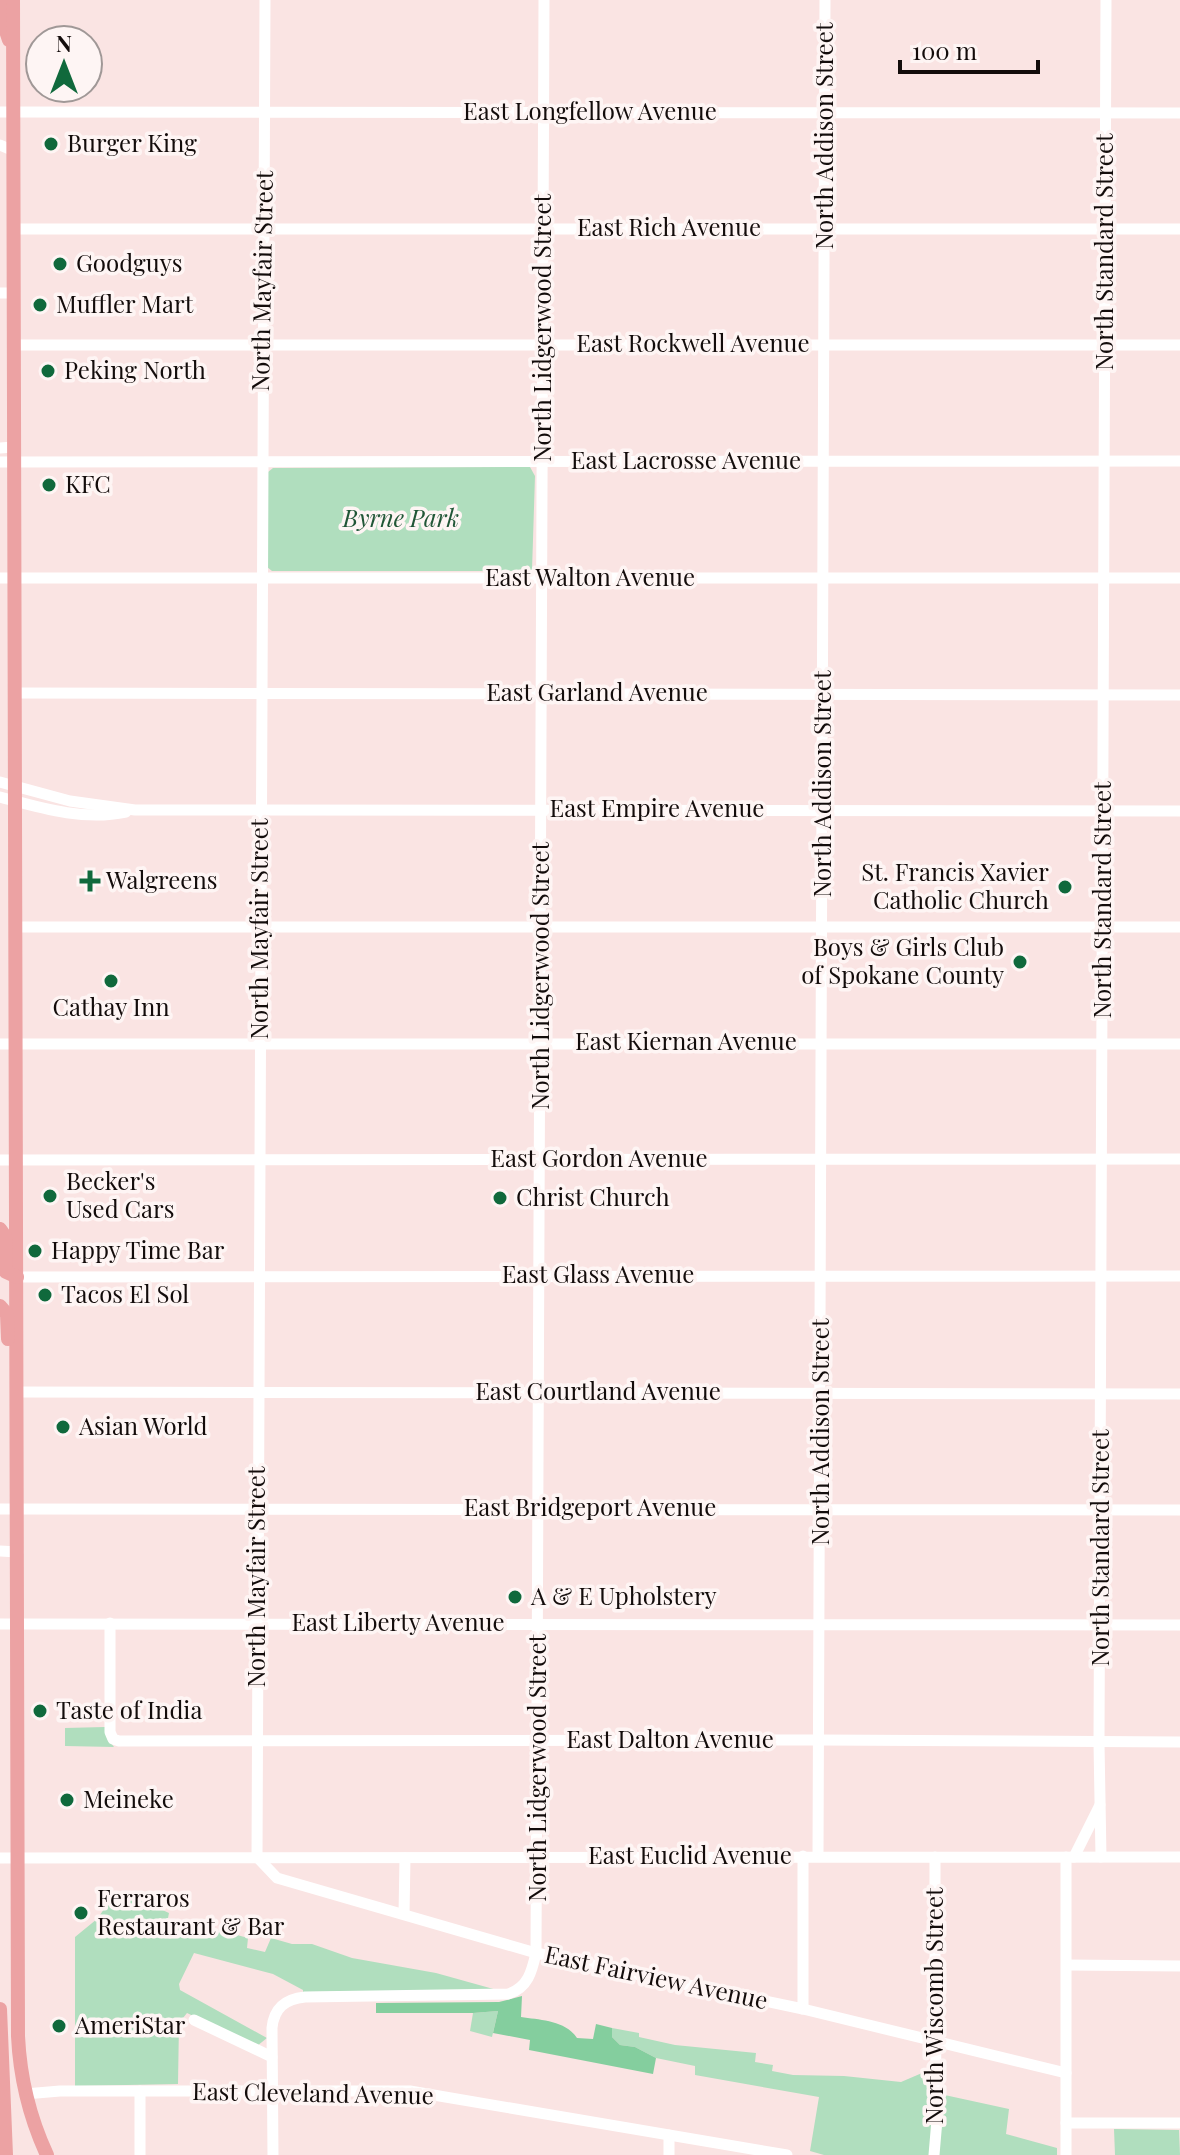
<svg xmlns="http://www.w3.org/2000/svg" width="1180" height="2155" font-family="'Playfair Display',serif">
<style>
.green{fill:#b0debe}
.forest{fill:#84ce9e}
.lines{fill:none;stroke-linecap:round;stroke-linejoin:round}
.minor{stroke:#fff;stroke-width:11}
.major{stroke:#eca2a3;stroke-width:14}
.poi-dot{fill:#10693c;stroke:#fef5f4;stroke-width:3}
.labels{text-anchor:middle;stroke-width:7;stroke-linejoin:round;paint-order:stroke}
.street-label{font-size:24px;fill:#130c0b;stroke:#fef5f4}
.poi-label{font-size:24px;fill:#130c0b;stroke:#fef5f4;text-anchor:start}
.park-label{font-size:24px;font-style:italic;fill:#205636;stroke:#fef5f4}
</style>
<rect width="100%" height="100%" fill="#fae4e3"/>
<g class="green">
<path d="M530,467L535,476L532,571H272L267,567L268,472L273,468Z"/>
<path d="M105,1727L107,1738L114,1747L65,1746V1728Z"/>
<path d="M112,1898L143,1901L169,1913L167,1923L204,1938L208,1927L248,1938L247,1948L265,1952L271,1938L292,1944H312L352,1958L436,1973L497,1990L303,1992V1990L273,1974L194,1953L179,1984L180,1990L267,2038L257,2046L187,2013L179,2023L178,2084L75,2086V1937L97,1919Z"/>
<path d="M498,2011L492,2037L470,2031L473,2013Z"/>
<path d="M612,2028L639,2033V2037L675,2045L756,2053L755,2062L773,2065L772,2071L793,2075L844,2076L901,2082L936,2067L930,2155H824L810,2151L819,2097L695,2075V2066L656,2058L635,2047L620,2045L612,2037Z"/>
<path d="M940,2094L1009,2109L1006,2134L1057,2148V2155H938Z"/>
<path d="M1114,2129L1179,2130L1180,2155H1115Z"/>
</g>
<path class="forest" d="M522,1996L521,2017C540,2020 565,2020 577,2038L593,2039L596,2024L612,2028V2037L620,2045L635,2047L656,2058L653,2074L529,2050L530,2040L493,2033L498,2011L473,2013H376V2003L499,2002Z"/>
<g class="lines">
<g class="minor">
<path d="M265,0L257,1857L277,1878L536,1953L803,2009L1066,2073"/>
<path d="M0,112L1180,113"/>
<path d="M0,145L14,151"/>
<path d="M14,229H1180"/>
<path d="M0,293H14"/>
<path d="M14,345H1180"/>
<path d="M0,448L13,447"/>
<path d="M0,462L1180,461"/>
<path d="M0,578H1180"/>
<path d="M15,693L1180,695"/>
<path d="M0,782L70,801L135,810L1180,811"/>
<path d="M0,797C41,808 83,821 126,812"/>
<path d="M16,927H1180"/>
<path d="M0,1044H1180"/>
<path d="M0,1160L1180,1159"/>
<path d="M17,1277L1180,1276"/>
<path d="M17,1392L1180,1394"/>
<path d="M0,1509L1180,1510"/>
<path d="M0,1551L18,1552"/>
<path d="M110,1623V1732L113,1739L119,1741L819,1740L1180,1742"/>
<path d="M0,1624L1180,1625"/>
<path d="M803,1856V2009"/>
<path d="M818,1856L825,0"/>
<path d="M1066,1857V2155"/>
<path d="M1074,1857L1100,1805"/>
<path d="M1101,1857L1099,1743L1106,0"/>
<path d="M0,1858L1180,1857"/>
<path d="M404,1914L405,1858"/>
<path d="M1067,1965L1180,1966"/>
<path d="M194,2020L272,2057"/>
<path d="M25,2094L60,2091H410L787,2155"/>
<path d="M1066,2123H1180"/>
<path d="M669,2135V2155"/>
<path d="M140,2155V2091"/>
<path d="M273,2155L272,2028C274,2008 285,1999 305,1997L508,1994C528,1988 532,1971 536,1953L544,0"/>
<path d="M934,2155L938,2108L935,2040V1857"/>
</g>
<g class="major">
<path d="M1,0L3,22L9,40"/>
<path d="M13,0L18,2036C20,2079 29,2116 47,2155"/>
<path d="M0,1229L5,1236L6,1272L17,1277"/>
<path d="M0,1306L7,1314L8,1339"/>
<path d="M0,2009L6,2155"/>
</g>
</g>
<g class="poi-dot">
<circle cx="51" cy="144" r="8"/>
<circle cx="60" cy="264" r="8"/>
<circle cx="40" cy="305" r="8"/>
<circle cx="48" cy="371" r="8"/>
<circle cx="49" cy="485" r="8"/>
<path d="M86 869h8v8h8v8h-8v8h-8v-8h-8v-8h8z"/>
<circle cx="1065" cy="887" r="8"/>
<circle cx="1020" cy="962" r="8"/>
<circle cx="111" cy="981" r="8"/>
<circle cx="50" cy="1196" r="8"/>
<circle cx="500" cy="1198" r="8"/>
<circle cx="35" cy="1251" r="8"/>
<circle cx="45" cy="1295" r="8"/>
<circle cx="63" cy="1427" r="8"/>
<circle cx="515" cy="1597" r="8"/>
<circle cx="40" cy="1711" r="8"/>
<circle cx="67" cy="1800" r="8"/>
<circle cx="81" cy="1913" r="8"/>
<circle cx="59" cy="2026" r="8"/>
</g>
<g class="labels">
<g class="street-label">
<text x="590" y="120">East Longfellow Avenue</text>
<text transform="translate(825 136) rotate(-90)" y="8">North Addison Street</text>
<text x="669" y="236">East Rich Avenue</text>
<text transform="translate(1105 252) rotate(-90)" y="8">North Standard Street</text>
<text transform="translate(263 281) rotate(-89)" y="8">North Mayfair Street</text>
<text transform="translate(543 328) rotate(-90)" y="8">North Lidgerwood Street</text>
<text x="693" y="352">East Rockwell Avenue</text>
<text x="686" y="469">East Lacrosse Avenue</text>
<text x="590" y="586">East Walton Avenue</text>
<text x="597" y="701">East Garland Avenue</text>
<text transform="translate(823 784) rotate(-90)" y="8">North Addison Street</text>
<text x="657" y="817">East Empire Avenue</text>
<text transform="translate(1103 900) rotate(-90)" y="8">North Standard Street</text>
<text transform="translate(260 929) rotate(-90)" y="8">North Mayfair Street</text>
<text transform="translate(541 976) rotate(-90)" y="8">North Lidgerwood Street</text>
<text x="686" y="1050">East Kiernan Avenue</text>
<text x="599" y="1167">East Gordon Avenue</text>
<text x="598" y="1283">East Glass Avenue</text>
<text x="598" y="1400">East Courtland Avenue</text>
<text transform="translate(821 1432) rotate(-90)" y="8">North Addison Street</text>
<text x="590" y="1516">East Bridgeport Avenue</text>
<text transform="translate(1101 1548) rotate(-90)" y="8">North Standard Street</text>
<text transform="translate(257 1577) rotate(-90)" y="8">North Mayfair Street</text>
<text x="398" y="1631">East Liberty Avenue</text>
<text x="670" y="1748">East Dalton Avenue</text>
<text transform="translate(538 1768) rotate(-90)" y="8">North Lidgerwood Street</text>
<text x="690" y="1864">East Euclid Avenue</text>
<text transform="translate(656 1978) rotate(12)" y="8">East Fairview Avenue</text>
<text transform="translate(935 2006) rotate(-90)" y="8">North Wiscomb Street</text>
<text transform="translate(313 2094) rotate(1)" y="8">East Cleveland Avenue</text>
</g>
<g class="poi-label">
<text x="67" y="152">Burger King</text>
<text x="76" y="272">Goodguys</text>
<text x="56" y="313">Muffler Mart</text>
<text x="64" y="379">Peking North</text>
<text x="65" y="493">KFC</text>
<text x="1049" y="881" text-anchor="end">St. Francis Xavier<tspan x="1049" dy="28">Catholic Church</tspan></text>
<text x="106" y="889">Walgreens</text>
<text x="1004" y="956" text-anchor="end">Boys &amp; Girls Club<tspan x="1004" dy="28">of Spokane County</tspan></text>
<text x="111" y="1016" text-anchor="middle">Cathay Inn</text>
<text x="66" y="1190">Becker's<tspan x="66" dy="28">Used Cars</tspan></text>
<text x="516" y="1206">Christ Church</text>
<text x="51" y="1259">Happy Time Bar</text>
<text x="61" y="1303">Tacos El Sol</text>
<text x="79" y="1435">Asian World</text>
<text x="531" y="1605">A &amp; E Upholstery</text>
<text x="56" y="1719">Taste of India</text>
<text x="83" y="1808">Meineke</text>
<text x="97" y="1907">Ferraros<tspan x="97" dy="28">Restaurant &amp; Bar</tspan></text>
<text x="75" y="2034">AmeriStar</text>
</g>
<g class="park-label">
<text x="401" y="527">Byrne Park</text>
</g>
</g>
<g transform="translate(64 64)"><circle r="38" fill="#fef5f4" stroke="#a09897" stroke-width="2"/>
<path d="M0-6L14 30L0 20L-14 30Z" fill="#10693c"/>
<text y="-12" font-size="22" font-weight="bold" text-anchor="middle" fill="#130c0b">N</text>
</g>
<path d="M900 60v12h138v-12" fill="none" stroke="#130c0b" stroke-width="4"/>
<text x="912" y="60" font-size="24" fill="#130c0b" stroke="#fef5f4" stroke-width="6" paint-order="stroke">100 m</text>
</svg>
